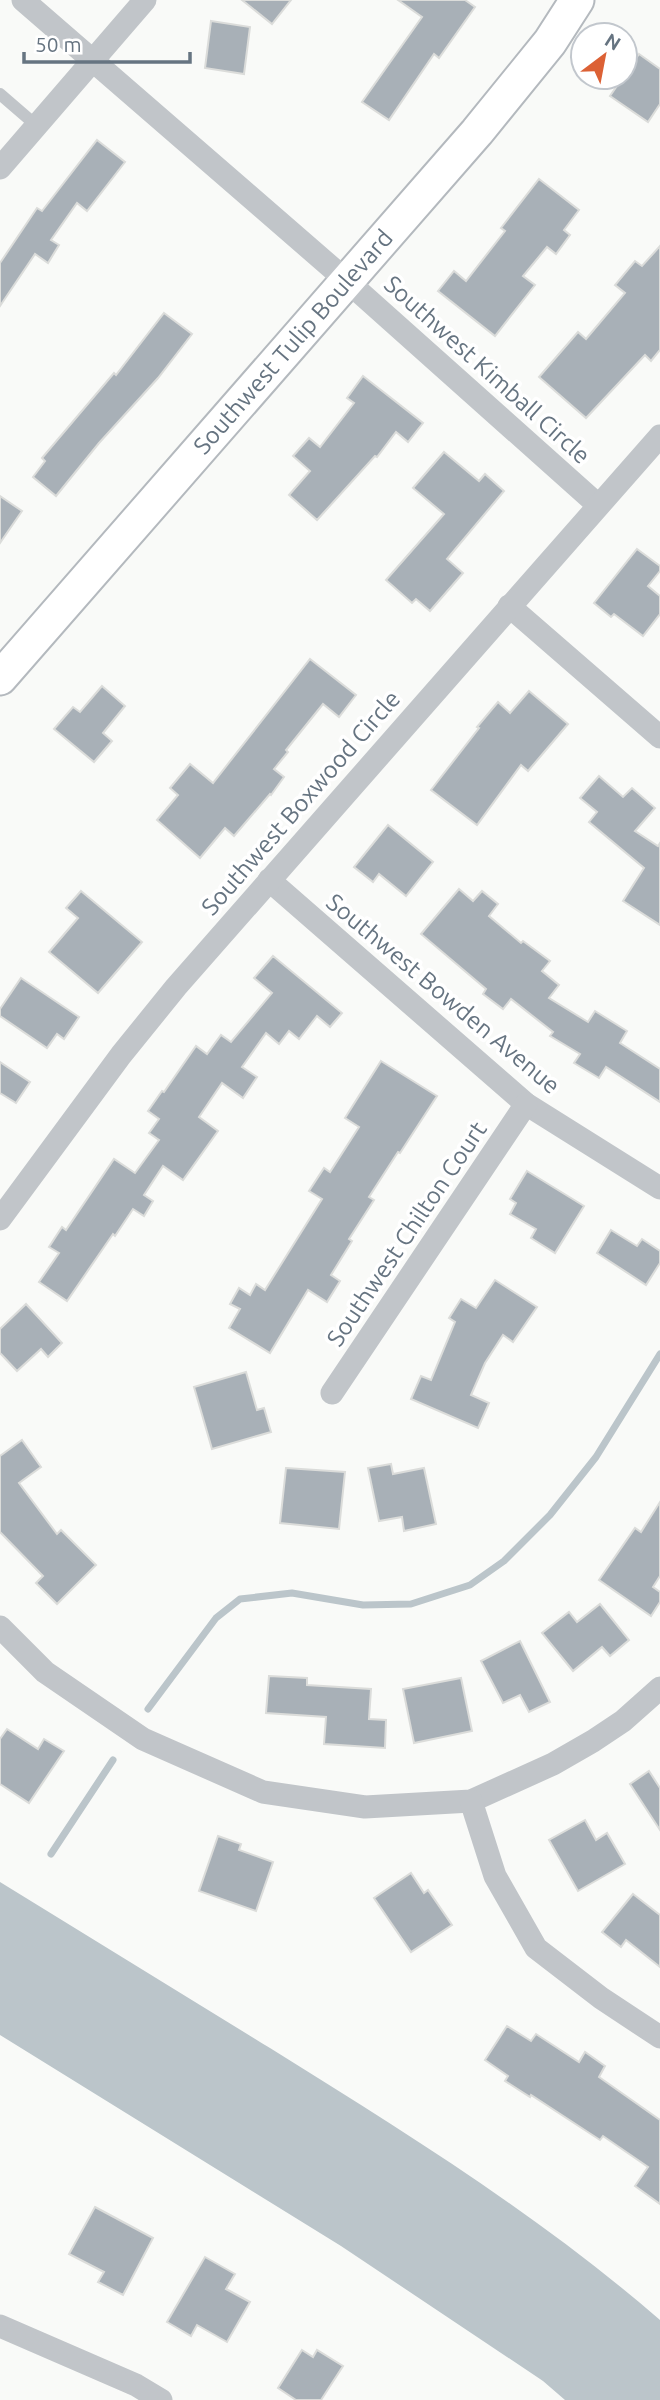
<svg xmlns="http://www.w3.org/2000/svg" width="660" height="2400" font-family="Ubuntu,sans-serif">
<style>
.water{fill:#bbc5ca}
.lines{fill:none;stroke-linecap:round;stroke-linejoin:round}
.stream{stroke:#bbc5ca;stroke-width:7}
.building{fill:#a8b0b7;stroke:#dbdcda;stroke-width:2}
.secondary-casing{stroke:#b4b9be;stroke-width:37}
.lane{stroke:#c1c5c9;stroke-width:12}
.street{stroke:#c1c5c9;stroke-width:23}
.secondary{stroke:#fff;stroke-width:33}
.labels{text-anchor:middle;stroke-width:7;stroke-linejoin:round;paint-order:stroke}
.street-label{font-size:24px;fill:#667481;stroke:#fff}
</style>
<rect width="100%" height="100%" fill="#f9faf8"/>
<path class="water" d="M0,1882C90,1937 180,1993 270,2048C405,2132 540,2216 660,2320V2400H565L543,2381L341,2246L0,2035Z"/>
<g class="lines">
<g class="stream">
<path d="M148,1709L216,1618L240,1599L292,1593L363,1605L411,1604L470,1585L504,1561L550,1515L596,1457L660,1354"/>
<path d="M51,1854L113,1760"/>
</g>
</g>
<g class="building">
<path d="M242,0H291L272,24Z"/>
<path d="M398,0H465L475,7L439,58L434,54L389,120L362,102L422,17Z"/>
<path d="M211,21L250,27L244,74L205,68Z"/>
<path d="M639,54L660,69V104L648,122L610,96Z"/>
<path d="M97,140L125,162L87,211L77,203L51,240L59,245L48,263L35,254L0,306V263L37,208L42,211Z"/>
<path d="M539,179L579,210L564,230L570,235L556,254L547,247L523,276L535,285L495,336L438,291L454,271L466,281L505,231L501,228Z"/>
<path d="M660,246V350L651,361L645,355L586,418L539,377L578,332L586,339L625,293L615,285L635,261L642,266Z"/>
<path d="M164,313L192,334L158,378L99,443L56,496L33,477L45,461L42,458L114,373L116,375Z"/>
<path d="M363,376L423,423L408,442L396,432L377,457L375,456L317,520L289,495L310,471L293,456L309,438L320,447L354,403L347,398Z"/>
<path d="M444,452L479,481L485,474L504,491L447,559L463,573L430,611L416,599L412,603L386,580L444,514L413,488Z"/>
<path d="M0,496L22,511L0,543Z"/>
<path d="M637,549L660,566V571L648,586L660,596V614L643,636L614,614L611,617L594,603Z"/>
<path d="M310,659L356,695L339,717L323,704L286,750L288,752L274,769L284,777L271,795L270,794L234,836L225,828L200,858L157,820L178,795L170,788L190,764L213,783Z"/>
<path d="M102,686L125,706L103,733L112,741L94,762L54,729L73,707L80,712Z"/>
<path d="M529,691L568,724L528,771L521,765L477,825L431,790L479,728L477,727L498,702L510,713Z"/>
<path d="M599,776L623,797L632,788L655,808L635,831L658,846L660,843V925L623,901L644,868L589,822L597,812L580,798Z"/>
<path d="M388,825L433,862L406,896L379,874L373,882L354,867Z"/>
<path d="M459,889L473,901L482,891L498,904L489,916L521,943L523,941L550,961L542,971L559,985L549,998L588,1022L595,1011L627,1031L620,1043L660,1069V1102L606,1067L599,1078L574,1063L580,1054L550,1036L553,1032L511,999L503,1009L483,994L486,989L421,934Z"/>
<path d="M81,891L142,942L98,993L49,952L78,918L66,908Z"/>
<path d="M273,956L342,1013L330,1027L317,1016L299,1039L289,1031L279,1044L266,1033L242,1067L257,1077L243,1098L222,1083L199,1117L218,1131L183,1180L163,1166L144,1195L153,1201L144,1216L133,1209L115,1236L113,1234L67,1301L39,1282L59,1253L49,1247L62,1227L66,1230L114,1159L135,1173L159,1140L149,1133L159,1119L148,1111L162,1091L164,1092L196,1046L207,1054L221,1035L231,1042L272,993L254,978Z"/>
<path d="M21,978L79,1017L64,1039L57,1034L47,1048L0,1016V1009Z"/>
<path d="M381,1061L437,1096L400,1153L398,1152L369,1197L374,1200L349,1239L352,1241L331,1275L340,1281L327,1302L308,1290L270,1353L229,1328L240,1309L230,1304L239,1288L250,1295L256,1284L265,1290L322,1199L309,1191L324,1168L330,1172L359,1127L345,1118Z"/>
<path d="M0,1062L30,1082L16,1103L0,1093Z"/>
<path d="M527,1171L584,1206L555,1253L531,1238L536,1229L510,1214L516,1203L510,1199Z"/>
<path d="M611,1230L637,1246L642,1239L660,1251V1263L646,1285L597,1253Z"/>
<path d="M495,1280L537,1307L513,1342L503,1335L485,1363L471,1395L489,1403L478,1428L411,1399L421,1376L431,1380L455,1322L449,1318L461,1299L476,1308Z"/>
<path d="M26,1304L62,1343L48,1357L41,1349L17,1371L0,1353V1329Z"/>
<path d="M246,1372L257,1410L264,1408L271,1432L212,1449L194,1387Z"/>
<path d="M22,1440L41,1467L19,1483L57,1534L61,1530L96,1565L57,1604L36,1583L43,1576L0,1532V1456Z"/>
<path d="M391,1464L393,1474L424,1468L436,1524L404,1531L402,1517L379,1521L368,1468Z"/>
<path d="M286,1468L345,1472L339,1529L280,1523Z"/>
<path d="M660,1502V1576L653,1587L660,1592V1602L651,1616L599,1580L635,1528L641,1532Z"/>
<path d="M600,1604L629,1640L610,1656L602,1647L573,1671L542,1633L569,1612L577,1622Z"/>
<path d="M520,1641L550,1702L529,1712L520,1695L503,1703L481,1661Z"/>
<path d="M269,1676L307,1678V1685L371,1689L369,1719L386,1720L385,1748L324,1744L326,1717L266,1713Z"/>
<path d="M461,1678L472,1731L414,1743L403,1689Z"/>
<path d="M7,1729L38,1749L44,1739L64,1751L29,1803L0,1784V1739Z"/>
<path d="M649,1771L660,1788V1830L630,1784Z"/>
<path d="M585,1820L596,1840L607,1833L625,1864L578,1891L549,1840Z"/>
<path d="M218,1836L241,1844L239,1850L273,1862L256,1911L199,1891Z"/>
<path d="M411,1873L424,1893L428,1890L452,1925L411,1952L374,1898Z"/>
<path d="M633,1894L660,1915V1967L626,1940L621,1947L602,1932Z"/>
<path d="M507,2026L531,2041L536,2034L579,2062L585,2052L605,2066L599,2077L660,2120V2204L635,2186L648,2167L603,2136L600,2140L531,2095L530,2097L505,2081L508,2076L485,2060Z"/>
<path d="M95,2207L153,2238L123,2295L98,2282L104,2272L69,2254Z"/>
<path d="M205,2257L235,2274L226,2289L250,2302L227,2342L197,2325L191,2336L167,2322Z"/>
<path d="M302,2350L313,2357L317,2350L343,2366L321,2400H296L278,2388Z"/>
</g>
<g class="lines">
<g class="secondary-casing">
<g id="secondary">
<path id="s1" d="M0,678L477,132L550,42L577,0"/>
</g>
</g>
<path class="lane" d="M0,94L37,126"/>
<g class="street">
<path d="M23,0L347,281L598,505"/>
<path d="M0,168L145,0"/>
<path d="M509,606L660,737"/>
<path d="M269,880L526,1104L660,1188"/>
<path d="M0,1219L121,1055L176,987L660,436"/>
<path d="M332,1393L526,1104"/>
<path d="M0,1627L45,1672L143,1739L263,1792L365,1807L471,1801L553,1764L593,1741L623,1721L660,1688"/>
<path d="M471,1801L495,1876L536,1948L601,1998L660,2037"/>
<path d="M0,2326L136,2385L161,2400"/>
</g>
<use href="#secondary" class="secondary"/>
</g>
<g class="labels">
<g class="street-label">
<text dy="8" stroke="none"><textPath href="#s1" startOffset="446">Southwest Tulip Boulevard</textPath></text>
<text transform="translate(487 370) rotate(42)" y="8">Southwest Kimball Circle</text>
<text transform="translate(301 803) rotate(-49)" y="8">Southwest Boxwood Circle</text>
<text transform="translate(443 994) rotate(40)" y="8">Southwest Bowden Avenue</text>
<text transform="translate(407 1234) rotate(-56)" y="8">Southwest Chilton Court</text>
</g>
</g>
<g transform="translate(604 56) rotate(32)"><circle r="33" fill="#ffffff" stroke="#c2c7cd" stroke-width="2"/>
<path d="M0-5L12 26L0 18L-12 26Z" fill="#dc6135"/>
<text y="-10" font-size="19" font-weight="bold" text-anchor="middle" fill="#667481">N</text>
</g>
<path d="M24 52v10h166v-10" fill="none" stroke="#667481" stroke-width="3.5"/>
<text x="35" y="52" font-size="21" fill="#667481" stroke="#ffffff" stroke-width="5" paint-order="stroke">50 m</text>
</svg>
